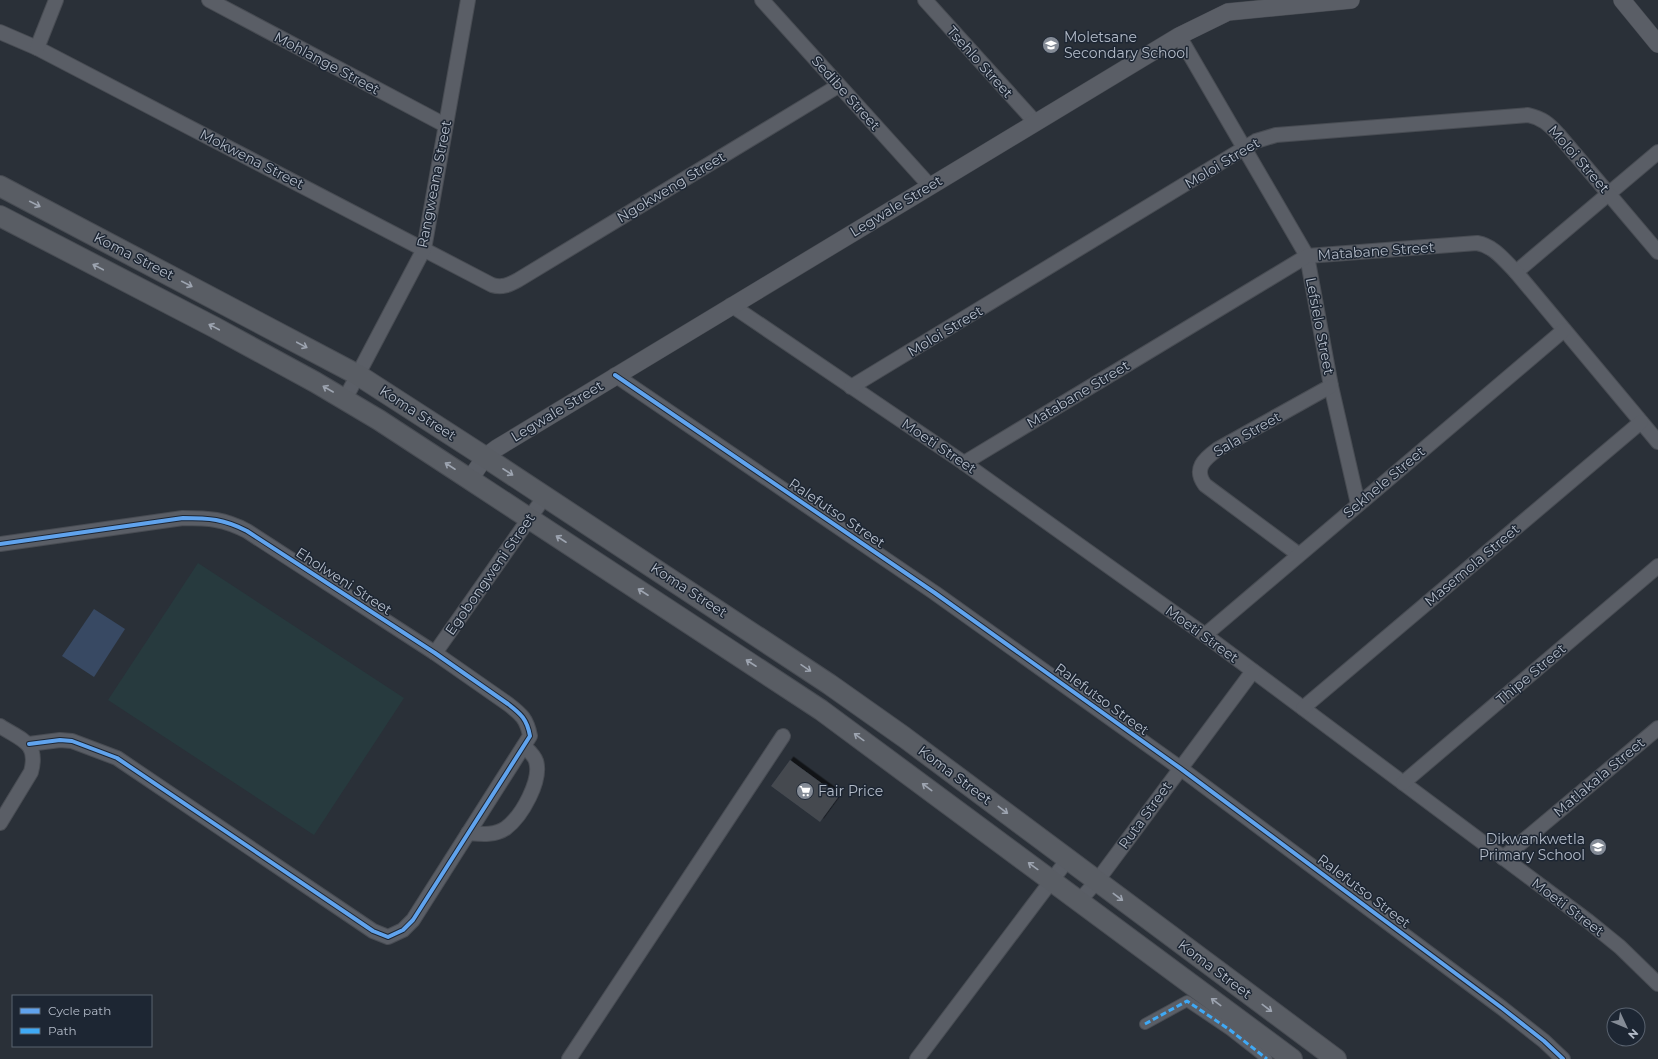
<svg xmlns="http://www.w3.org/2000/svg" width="1658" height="1059" font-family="Montserrat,sans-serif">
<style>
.green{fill:#273a3e}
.water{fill:#384963}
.building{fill:#444950;filter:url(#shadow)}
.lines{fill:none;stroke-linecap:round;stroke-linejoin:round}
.pedestrian-casing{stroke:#484c53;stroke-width:12}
.minor-casing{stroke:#484c53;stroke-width:16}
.tertiary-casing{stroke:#484c53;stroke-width:18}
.secondary-casing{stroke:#484c53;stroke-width:22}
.pedestrian{stroke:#5a5e66;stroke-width:10}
.minor{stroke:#5a5e66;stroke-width:14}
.tertiary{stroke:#5a5e66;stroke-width:17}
.secondary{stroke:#595d64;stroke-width:20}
.quiet{stroke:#3fa9f5;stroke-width:3;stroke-dasharray:6 3;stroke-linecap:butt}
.cycleway-casing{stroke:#1d2633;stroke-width:6}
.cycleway{stroke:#60a3ed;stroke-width:4}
.oneway{stroke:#9da4b0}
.labels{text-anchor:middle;stroke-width:3;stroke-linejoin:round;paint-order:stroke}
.poi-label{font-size:14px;fill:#b4bcc9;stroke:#1d2633;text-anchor:start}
.street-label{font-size:14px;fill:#b4bcc9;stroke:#1d2633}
</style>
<defs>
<filter id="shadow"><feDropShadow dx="3.5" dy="-3.5" stdDeviation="0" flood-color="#0009"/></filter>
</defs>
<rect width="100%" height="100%" fill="#2a3038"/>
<path class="green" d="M198,563L404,698L314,835L108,700Z"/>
<path class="water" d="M94,609L125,629L94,677L62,656Z"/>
<path class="building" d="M790,760L839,796L820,822L771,786Z"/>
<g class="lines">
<g class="pedestrian-casing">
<path id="pedestrian" d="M1145,1024L1187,1001L1230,1030L1267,1059"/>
</g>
<g class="minor-casing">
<g id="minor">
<path d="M209,0L445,125"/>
<path d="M762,0L930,186"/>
<path d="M925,0L1036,123"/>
<path d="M0,32L37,48L492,285C502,288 509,285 518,280L838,86"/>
<path d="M1179,36L1307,256L1331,386L1358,504"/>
<path d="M37,48L56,0"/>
<path d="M1516,272L1658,152"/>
<path d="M731,305L964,463L1205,635L1588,921L1620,947L1658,984"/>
<path d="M615,375L935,593L1180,768L1502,1008L1544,1041L1563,1059"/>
<path d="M851,387L1256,141L1276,135L1528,115C1542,118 1549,124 1558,134L1658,252"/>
<path d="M345,399L424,249L468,0"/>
<path d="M964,463L1307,256L1477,243C1494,246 1504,260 1516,272L1658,442"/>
<path d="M0,544L183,518C209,518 224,519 247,531L435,653L508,704C521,714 527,719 530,736L413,920L403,930L388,937L373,931L117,758L72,741L60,740L29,744"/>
<path d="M1298,554L1205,485C1193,469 1204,459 1218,449L1331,386"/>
<path d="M1205,635L1564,330"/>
<path d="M435,653L545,496"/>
<path d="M1303,708L1641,422"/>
<path d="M0,726C21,740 39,742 31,772L0,823"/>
<path d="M1403,783L1658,566"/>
<path d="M468,833C480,834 495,836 506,828C522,816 542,780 536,761C534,755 528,750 524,746"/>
<path d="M1503,858L1658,728"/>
<path d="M1080,900L1097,881L1253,671"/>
<path d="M569,1059L783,736"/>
<path d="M917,1059L1068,859"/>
</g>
</g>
<g class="tertiary-casing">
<g id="tertiary">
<path d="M1622,0L1658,44"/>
<path d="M470,479L485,457L497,448L1179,36L1228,12L1351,0"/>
</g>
</g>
<g class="secondary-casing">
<g id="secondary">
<path d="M0,186L358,375L485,457L829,684L904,737L1336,1059"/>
<path d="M0,216L214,327L315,382L379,420L460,473L821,710L1292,1059"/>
</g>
</g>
<use href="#pedestrian" class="pedestrian"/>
<use href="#minor" class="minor"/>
<use href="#tertiary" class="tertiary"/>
<use href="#secondary" class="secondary"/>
<path class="quiet" d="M1145,1024L1187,1001L1230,1030L1267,1059"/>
<g class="cycleway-casing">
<g id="cycleway">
<path d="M615,375L935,593L1180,768L1502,1008L1544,1041L1563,1059"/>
<path d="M0,544L183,518C209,518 224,519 247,531L435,653L508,704C521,714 527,719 530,736L413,920L403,930L388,937L373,931L117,758L72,741L60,740L29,744"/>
</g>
</g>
<use href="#cycleway" class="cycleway"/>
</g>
<defs><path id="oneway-shaft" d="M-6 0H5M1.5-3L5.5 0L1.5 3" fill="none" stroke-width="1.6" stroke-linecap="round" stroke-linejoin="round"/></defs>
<g class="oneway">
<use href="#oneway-shaft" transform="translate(35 204) rotate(27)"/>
<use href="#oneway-shaft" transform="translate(98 267) rotate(-152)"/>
<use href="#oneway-shaft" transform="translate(187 284) rotate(27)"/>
<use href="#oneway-shaft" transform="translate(214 327) rotate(-152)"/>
<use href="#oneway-shaft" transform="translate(302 345) rotate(28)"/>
<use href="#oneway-shaft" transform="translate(328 389) rotate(-150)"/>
<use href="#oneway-shaft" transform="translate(450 466) rotate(-147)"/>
<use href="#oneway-shaft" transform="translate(508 472) rotate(33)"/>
<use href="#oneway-shaft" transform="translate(561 539) rotate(-147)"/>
<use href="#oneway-shaft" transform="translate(643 592) rotate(-147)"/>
<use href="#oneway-shaft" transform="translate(751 663) rotate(-147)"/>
<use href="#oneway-shaft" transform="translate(806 668) rotate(34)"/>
<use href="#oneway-shaft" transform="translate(859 737) rotate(-144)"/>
<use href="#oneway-shaft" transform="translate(927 787) rotate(-143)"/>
<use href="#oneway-shaft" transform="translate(1003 810) rotate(37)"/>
<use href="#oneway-shaft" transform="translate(1033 866) rotate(-144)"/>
<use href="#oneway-shaft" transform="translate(1118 897) rotate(37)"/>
<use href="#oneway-shaft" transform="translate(1216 1002) rotate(-143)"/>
<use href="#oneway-shaft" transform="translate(1267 1008) rotate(37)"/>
</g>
<defs>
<g id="school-disc" transform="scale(0.9)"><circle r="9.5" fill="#848b96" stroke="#1d2633"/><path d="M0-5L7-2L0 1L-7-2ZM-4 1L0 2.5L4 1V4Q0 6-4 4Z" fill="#fff"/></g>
<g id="supermarket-disc" transform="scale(0.9)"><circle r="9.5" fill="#848b96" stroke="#1d2633"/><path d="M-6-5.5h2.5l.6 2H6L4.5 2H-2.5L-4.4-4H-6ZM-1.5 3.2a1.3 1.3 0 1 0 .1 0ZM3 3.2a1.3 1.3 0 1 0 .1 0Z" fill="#fff"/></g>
</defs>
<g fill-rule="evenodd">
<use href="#school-disc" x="1051" y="45"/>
<use href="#supermarket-disc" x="805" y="791"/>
<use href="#school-disc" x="1598" y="847"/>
</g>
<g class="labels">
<g class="poi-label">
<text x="1064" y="42">Moletsane<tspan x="1064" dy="16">Secondary School</tspan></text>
<text x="818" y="796">Fair Price</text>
<text x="1585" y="844" text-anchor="end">Dikwankwetla<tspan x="1585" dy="16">Primary School</tspan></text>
</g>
<g class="street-label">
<text transform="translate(980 62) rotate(48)" y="5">Tsehlo Street</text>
<text transform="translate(327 63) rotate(28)" y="5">Mohlange Street</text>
<text transform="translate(846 93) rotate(48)" y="5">Sedibe Street</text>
<text transform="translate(252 159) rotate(27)" y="5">Mokwena Street</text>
<text transform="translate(1579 159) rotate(49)" y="5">Moloi Street</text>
<text transform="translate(1222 163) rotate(-31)" y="5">Moloi Street</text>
<text transform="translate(434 184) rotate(-79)" y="5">Rangweana Street</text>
<text transform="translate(671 187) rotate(-31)" y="5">Ngokweng Street</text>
<text transform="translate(896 206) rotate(-31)" y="5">Legwale Street</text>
<text transform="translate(1376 251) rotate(-4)" y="5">Matabane Street</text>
<text transform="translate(134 256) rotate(27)" y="5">Koma Street</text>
<text transform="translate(1320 326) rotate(79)" y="5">Lefsielo Street</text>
<text transform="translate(945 331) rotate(-31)" y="5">Moloi Street</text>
<text transform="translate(1078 394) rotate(-31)" y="5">Matabane Street</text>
<text transform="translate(557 411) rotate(-31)" y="5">Legwale Street</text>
<text transform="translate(418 413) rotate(33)" y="5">Koma Street</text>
<text transform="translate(1247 434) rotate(-30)" y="5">Sala Street</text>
<text transform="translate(939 446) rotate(34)" y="5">Moeti Street</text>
<text transform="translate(1384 482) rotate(-40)" y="5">Sekhele Street</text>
<text transform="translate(837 513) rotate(34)" y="5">Ralefutso Street</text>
<text transform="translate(1472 565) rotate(-40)" y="5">Masemola Street</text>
<text transform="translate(490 574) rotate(-55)" y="5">Egobongweni Street</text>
<text transform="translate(344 581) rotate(33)" y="5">Eholweni Street</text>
<text transform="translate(689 590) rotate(33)" y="5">Koma Street</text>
<text transform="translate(1202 634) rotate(36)" y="5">Moeti Street</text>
<text transform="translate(1531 674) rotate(-40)" y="5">Thipe Street</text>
<text transform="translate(1102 699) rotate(36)" y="5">Ralefutso Street</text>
<text transform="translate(955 775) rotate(37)" y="5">Koma Street</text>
<text transform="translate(1599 777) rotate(-40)" y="5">Matlakala Street</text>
<text transform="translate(1145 815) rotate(-54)" y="5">Ruta Street</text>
<text transform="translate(1364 891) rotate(37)" y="5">Ralefutso Street</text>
<text transform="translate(1568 907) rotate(37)" y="5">Moeti Street</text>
<text transform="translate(1215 969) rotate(37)" y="5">Koma Street</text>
</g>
</g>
<rect x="12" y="995" width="140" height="52" fill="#1d2633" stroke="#59626f"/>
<rect x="20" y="1008" width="20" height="6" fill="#60a3ed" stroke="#59626f"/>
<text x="48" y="1015" font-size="12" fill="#b4bcc9">Cycle path</text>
<rect x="20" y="1028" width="20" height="6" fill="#3fa9f5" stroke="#59626f"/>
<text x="48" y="1035" font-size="12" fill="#b4bcc9">Path</text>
<g transform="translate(1626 1027) rotate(134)"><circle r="19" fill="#1d2633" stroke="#59626f"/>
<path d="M0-3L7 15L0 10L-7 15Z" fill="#848b96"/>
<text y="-6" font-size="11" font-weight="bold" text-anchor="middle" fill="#b4bcc9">N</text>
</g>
</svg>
